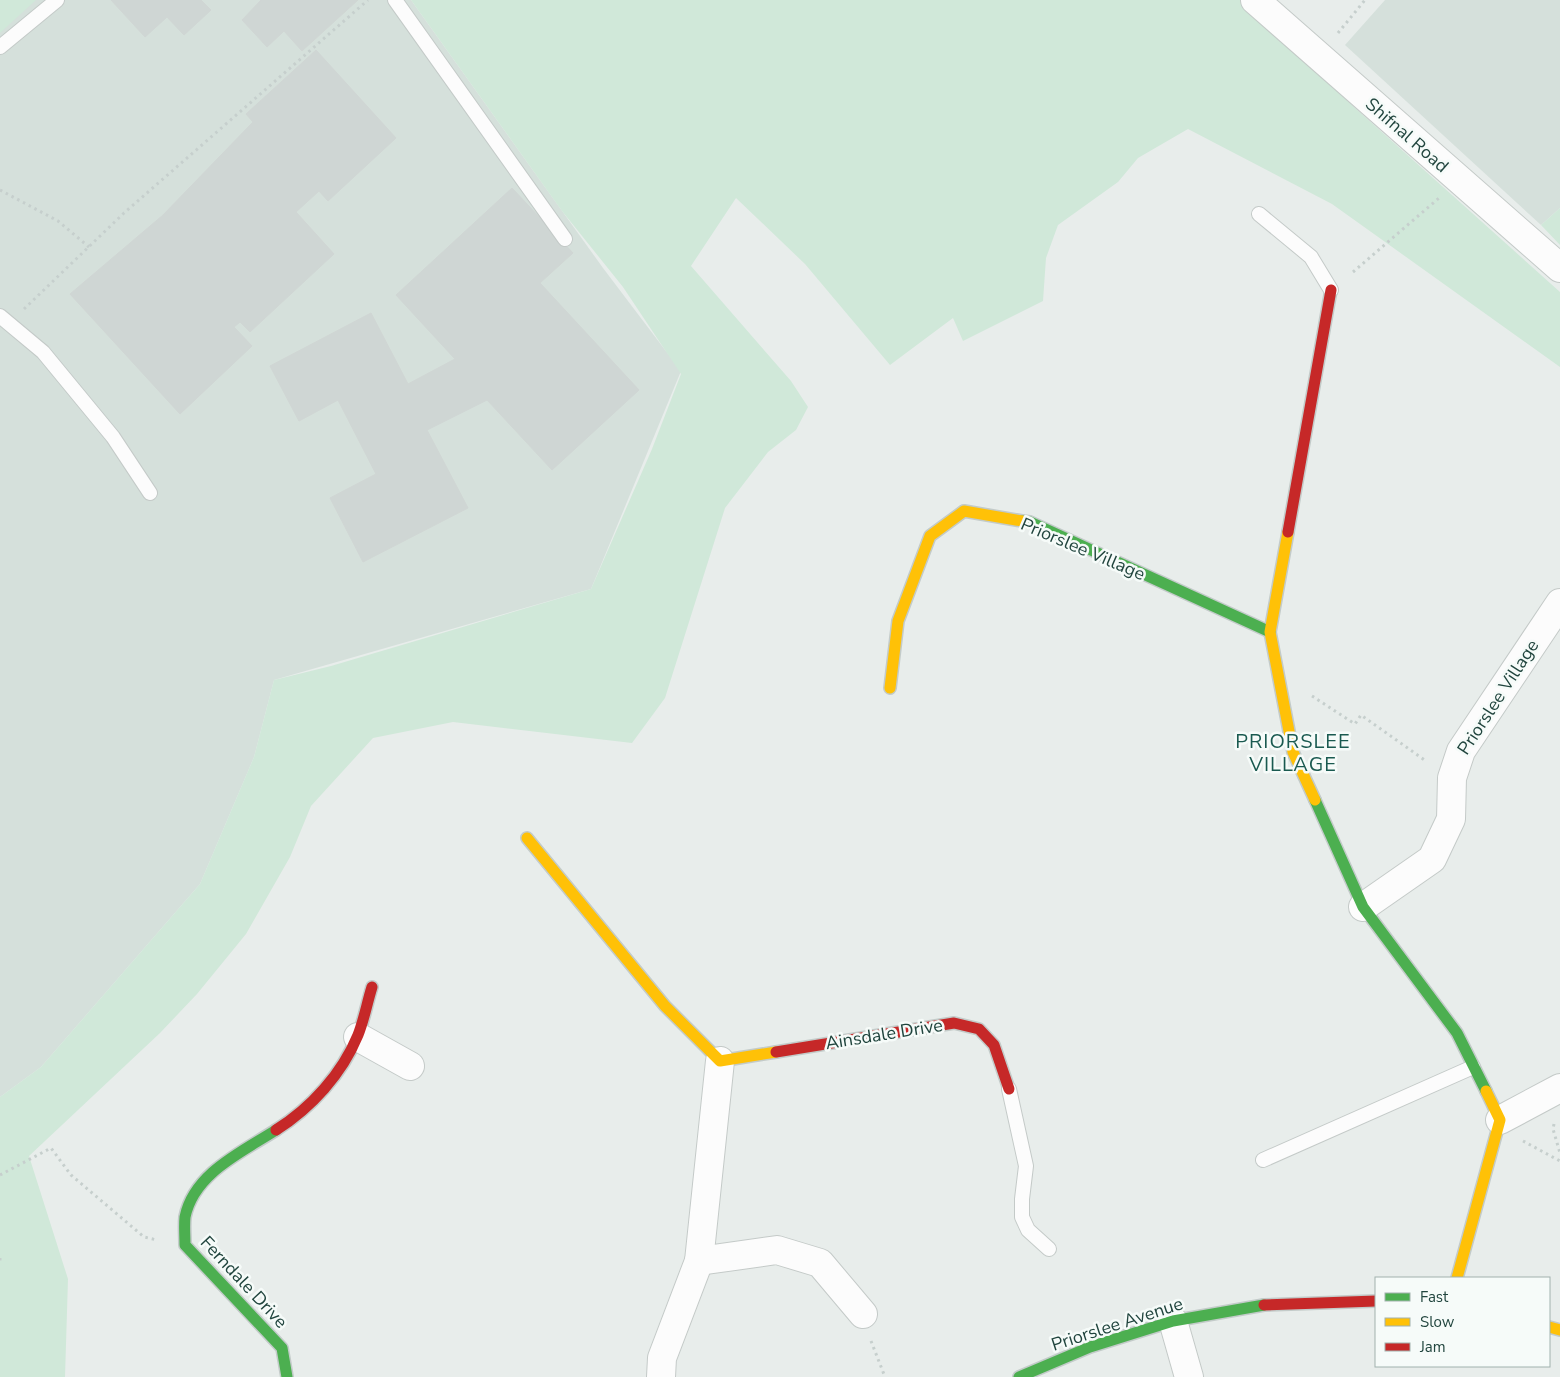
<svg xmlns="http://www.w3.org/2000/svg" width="1560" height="1377" font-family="'Nunito Sans',sans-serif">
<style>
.built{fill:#d5e0db}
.green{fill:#d0e8d9}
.building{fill:#cfd6d4;stroke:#d0d6d4}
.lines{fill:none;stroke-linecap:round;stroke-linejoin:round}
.lane-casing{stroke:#c4cac8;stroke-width:16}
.street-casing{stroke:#c4cac8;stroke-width:30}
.fast-casing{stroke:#c3cbc9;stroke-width:14}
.slow-casing{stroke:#c3cbc9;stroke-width:14}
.jam-casing{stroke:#c3cbc9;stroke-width:14}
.path{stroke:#c6cfcd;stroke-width:3;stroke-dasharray:2.5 4;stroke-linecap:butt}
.lane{stroke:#fcfcfc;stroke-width:14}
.street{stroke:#fcfcfc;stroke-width:28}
.fast{stroke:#4caf50;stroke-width:11}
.slow{stroke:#ffc107;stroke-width:11}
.jam{stroke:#c62828;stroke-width:11}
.labels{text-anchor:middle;stroke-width:5;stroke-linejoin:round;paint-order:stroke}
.street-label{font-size:18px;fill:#21453e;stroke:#f6fbf9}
.quarter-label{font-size:20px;letter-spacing:1px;fill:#1a5a50;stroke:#f6fbf9}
</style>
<rect width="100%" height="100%" fill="#e8edeb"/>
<g class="built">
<path d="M0,0H411L603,268L681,371L591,589L274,680L254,757L200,884L41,1067L0,1097Z"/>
<path d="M1385,0H1560V208L1541,225L1345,45Z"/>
</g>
<g class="green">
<path d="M0,0H36L0,33Z"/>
<path d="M411,0H1243L1354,107L1560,292V367L1332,204L1188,129L1138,158L1118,182L1058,225L1046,258L1043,301L963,341L953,318L890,365L805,264L736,198L691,266L791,381L808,407L796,430L768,452L725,508L665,698L632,743L453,722L373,738L311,806L290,857L246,934L197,994L160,1033L29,1156L68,1279L65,1377H0V1097L41,1067L200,884L254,757L274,680L331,666L591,589L652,449L681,374L623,287L562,211Z"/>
<path d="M1560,208V245L1541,225Z"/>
</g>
<g class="building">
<path d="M111,0H201L211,10L184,35L167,17L145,37Z"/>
<path d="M261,0H358L302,51L284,31L267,47L242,20Z"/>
<path d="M316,50L396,138L328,201L319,191L296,212L334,254L250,332L240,322L234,327L252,346L180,414L70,294L163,215L253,122L246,114Z"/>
<path d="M512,188L573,253L540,283L639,390L552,470L487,400L427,430L468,508L363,562L330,498L376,474L338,400L299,421L270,366L371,313L408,384L455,359L396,295Z"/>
</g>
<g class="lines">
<g class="lane-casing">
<g id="lane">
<path d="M395,0L565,239"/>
<path d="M0,47L57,0"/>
<path d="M1259,214L1311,257L1331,290"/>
<path d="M0,316L43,352L113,437L150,493"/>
<path d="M1009,1089L1026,1166L1022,1199V1217L1028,1230L1049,1249"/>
<path d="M1263,1160L1473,1067"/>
</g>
</g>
<g class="street-casing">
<g id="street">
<path d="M1255,0L1560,268"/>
<path d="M1363,907L1432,859L1451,819L1452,778L1461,751L1560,603"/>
<path d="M358,1037L410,1066"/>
<path d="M720,1061L699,1261L777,1250L820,1263L863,1314"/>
<path d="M1500,1120L1560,1088"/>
<path d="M1173,1321L1189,1377"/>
<path d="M661,1377L662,1358L699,1261"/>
</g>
</g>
<g class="fast-casing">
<g id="fast">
<path d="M1022,521L1030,522L1270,632"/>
<path d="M1315,800L1363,907L1457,1033L1486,1091"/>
<path d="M276,1130C242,1152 194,1173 185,1217C184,1226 185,1236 185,1245L282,1348L287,1377"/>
<path d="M1019,1377L1090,1347L1173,1321L1264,1305"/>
</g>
</g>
<g class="slow-casing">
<g id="slow">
<path d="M1288,532L1270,632L1293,752L1315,800"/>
<path d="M890,688L898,621L930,536L964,511L1022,521"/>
<path d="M527,838L665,1006L720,1061L776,1052"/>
<path d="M1457,1278L1500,1120L1486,1091"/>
<path d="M1549,1327L1560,1330"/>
</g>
</g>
<g class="jam-casing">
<g id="jam">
<path d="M1288,532L1331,290"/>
<path d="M776,1052L954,1023L979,1029L994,1045L1009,1089"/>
<path d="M276,1130C311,1108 342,1074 358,1035C364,1020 367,1003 372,987"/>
<path d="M1264,1305L1376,1301"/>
</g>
</g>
<g class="path">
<path d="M1338,33L1365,0"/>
<path d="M0,190L58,221L89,247"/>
<path d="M1353,272L1439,198"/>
<path d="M24,309L124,213L368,0"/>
<path d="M1312,696L1355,724L1361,715L1426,761"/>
<path d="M1554,1124L1553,1129L1560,1153"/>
<path d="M1523,1141L1560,1161"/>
<path d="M0,1175L51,1148L71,1175L144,1237L157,1240"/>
<path d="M0,1258V1262"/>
<path d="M871,1341L885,1377"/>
</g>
<use href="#lane" class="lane"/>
<use href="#street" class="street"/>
<use href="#fast" class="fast"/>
<use href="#slow" class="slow"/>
<use href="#jam" class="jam"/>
</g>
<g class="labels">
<g class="street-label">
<text transform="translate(1407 135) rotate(41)" y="6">Shifnal Road</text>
<text transform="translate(1083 549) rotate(23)" y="6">Priorslee Village</text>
<text transform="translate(1498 697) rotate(-57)" y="6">Priorslee Village</text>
<text transform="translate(884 1034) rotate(-9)" y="6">Ainsdale Drive</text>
<text transform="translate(244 1282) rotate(47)" y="6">Ferndale Drive</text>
<text transform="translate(1117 1324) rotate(-18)" y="6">Priorslee Avenue</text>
</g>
<g class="quarter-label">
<text x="1293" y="748">PRIORSLEE<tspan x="1293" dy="23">VILLAGE</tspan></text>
</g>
</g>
<rect x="1375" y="1277" width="175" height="90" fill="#f6fbf9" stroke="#a1b2ae"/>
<rect x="1385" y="1293" width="25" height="8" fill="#4caf50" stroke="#a1b2ae"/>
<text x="1420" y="1302" font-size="15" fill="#21453e">Fast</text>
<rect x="1385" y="1318" width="25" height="8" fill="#ffc107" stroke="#a1b2ae"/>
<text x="1420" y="1327" font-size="15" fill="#21453e">Slow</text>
<rect x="1385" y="1343" width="25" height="8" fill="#c62828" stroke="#a1b2ae"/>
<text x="1420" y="1352" font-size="15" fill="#21453e">Jam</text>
</svg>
